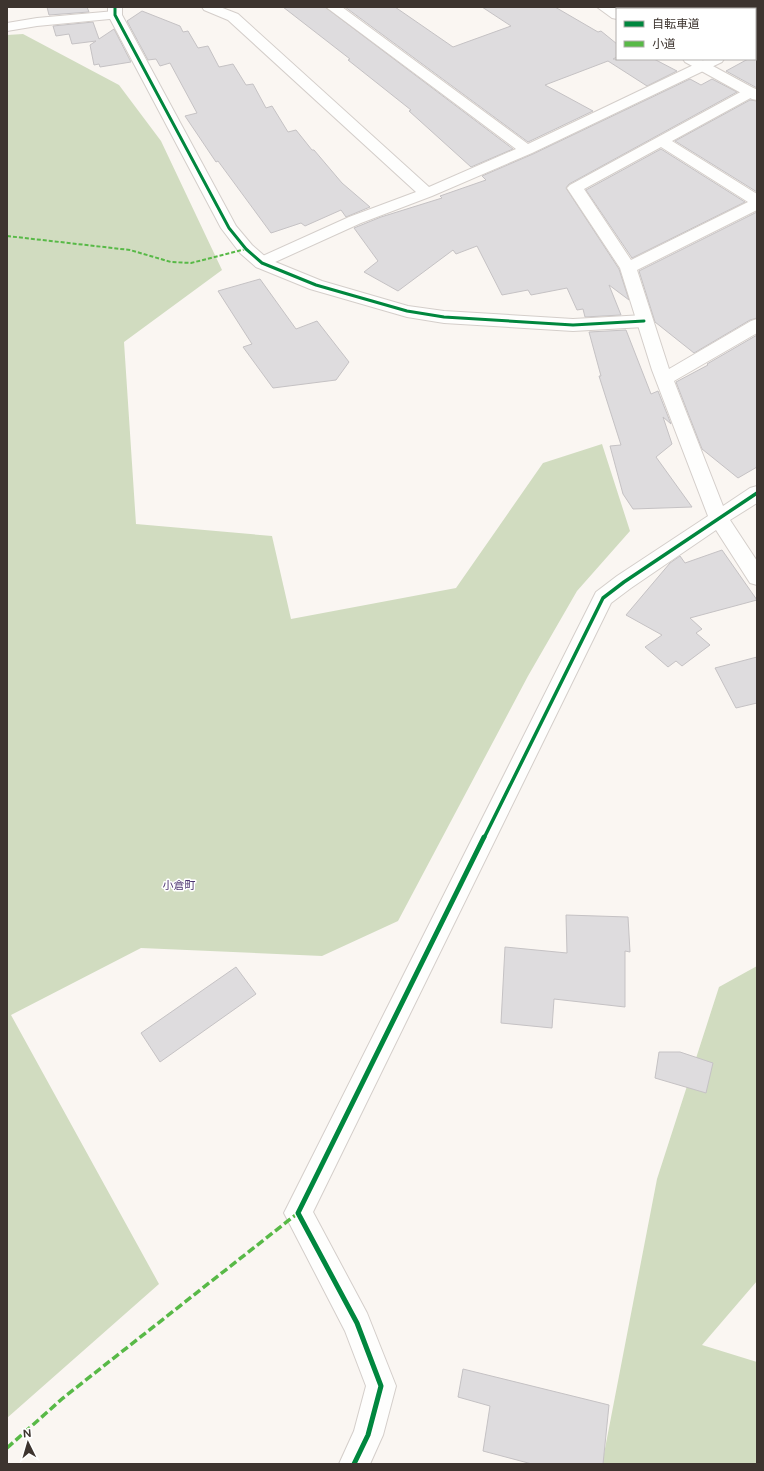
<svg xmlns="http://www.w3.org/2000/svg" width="764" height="1471" font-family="Figtree,'Noto Sans JP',sans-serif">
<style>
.forest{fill:#d1dcc0}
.building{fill:#dedcde;stroke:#c5c2c4}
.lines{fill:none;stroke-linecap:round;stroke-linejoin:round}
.street-casing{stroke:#d4ceca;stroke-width:2}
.secondary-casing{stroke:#d4ceca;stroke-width:2}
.street{fill:#fefefd;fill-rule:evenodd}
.secondary{fill:#fefefd;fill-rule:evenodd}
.quiet-far1{stroke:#58b947;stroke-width:2;stroke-dasharray:4 2;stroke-linecap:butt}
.quiet{stroke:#58b947;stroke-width:3.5;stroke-dasharray:8 3.5;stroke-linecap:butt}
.cycleway-far2-casing{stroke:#fff;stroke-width:4.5}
.cycleway-far1-casing{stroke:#fff;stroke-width:6}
.cycleway-casing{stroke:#fff;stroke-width:8}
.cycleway-far2{stroke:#00873e;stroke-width:3}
.cycleway-far1{stroke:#00873e;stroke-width:3.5}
.cycleway{stroke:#00873e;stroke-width:5}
.labels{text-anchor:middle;stroke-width:3;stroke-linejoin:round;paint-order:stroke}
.neighbourhood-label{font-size:11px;fill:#4e3671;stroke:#fff}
</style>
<rect width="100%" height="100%" fill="#faf6f2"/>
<g class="forest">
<path d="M23,34L119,85L161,141L222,270L124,342L136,524L272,536L291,619L456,588L543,463L602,444L630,531L577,591L528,676L398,921L322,956L141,948L11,1015L159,1284L7,1418V35Z"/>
<path d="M757,966V1281L702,1345L757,1362V1464H602L657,1179L719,987Z"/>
</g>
<g class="building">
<path d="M47,7H87L89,12L49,15Z"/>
<path d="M283,7H325L513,149L471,167L409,111L411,110L348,60L350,59Z"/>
<path d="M345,7H395L453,47L511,26L482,7H555L598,32L601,31L617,44V57L613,59H654L677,71L647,86L608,61L545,85L593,111L528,142Z"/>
<path d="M142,11L180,26L183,32L188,31L198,48L208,46L219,67L233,64L246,85L253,84L266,108L272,106L288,132L296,130L312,150H314L342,183L370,207L346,217L341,210L305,226L301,223L271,233L218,161L216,162L185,116L197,113L170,63L160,66L156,59L148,60L127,21Z"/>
<path d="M93,22L99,39L114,29L131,62L100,67L99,64L94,65L90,45L96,41L72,44L69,34L56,36L53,26Z"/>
<path d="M757,54V88L726,71L748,59H755V55Z"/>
<path d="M690,79L701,85L712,79L737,92L569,184L566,188L619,269L629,300L609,285L621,315L585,317L583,309L577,310L567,288L531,295L528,290L502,295L477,246L456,254L453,250L398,291L364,272L378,261L354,228L381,217L442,198L440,196L486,180L482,176L533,154Z"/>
<path d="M750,100L757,101V192L675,141Z"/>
<path d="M661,149L745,202L632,258L586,190Z"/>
<path d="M757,212V318L750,320L694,353L655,322L639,271Z"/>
<path d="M260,279L296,329L317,321L349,362L336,380L273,388L243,347L252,344L218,291Z"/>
<path d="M626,330L651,394L658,391L671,424L663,417L672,444L656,457L692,507L633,509L623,494L610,446L621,445L599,376H601L589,332Z"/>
<path d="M757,335V467L738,478L702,449L676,382L708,365L707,364Z"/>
<path d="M722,550L757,600L690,618L702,629L696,633L710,645L682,666L676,661L668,667L645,647L662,635L626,615L670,563L680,556L685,563Z"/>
<path d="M757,657V703L736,708L715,668Z"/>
<path d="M566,915L628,917L630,952L625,951V1007L554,999L552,1028L501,1023L505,947L567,953Z"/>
<path d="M236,967L256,994L160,1062L141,1033Z"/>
<path d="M659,1052H680L713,1063L706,1093L655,1078Z"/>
<path d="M463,1369L609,1405L603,1464H532L483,1451L490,1406L458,1397Z"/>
</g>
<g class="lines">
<g class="street-casing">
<g id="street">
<path d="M202,7H220L238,14L429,187L516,149L326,7H342L528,144L706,59H724L722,62L532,153L432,196L361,223L262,268L256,267L254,263L256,259L349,217L416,192L228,20L204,10Z"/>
<path d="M115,11L120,12L122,15L120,18L37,26L7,31V23L37,18Z"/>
<rect x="755" y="34" width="2" height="9"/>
<path d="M751,88L756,89V95L672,141L757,194V210L637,270L669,369L751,321L757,319V333L674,381L723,506L750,488L757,486V503L730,520L757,561V585L750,583L716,530L631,588L611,603L313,1212L367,1313L396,1386L383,1435L370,1464H339L354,1431L366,1386L345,1331L284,1213L596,592L617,576L708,516L652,370L620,268L567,188L570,185L746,89ZM661,147L748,202L631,260L584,189Z"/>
</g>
</g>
<g class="secondary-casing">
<g id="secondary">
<path d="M108,7H122V15L236,226L252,245L268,259L322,281L408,306L444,311L573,319L644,315L650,317L653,321L650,325L644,327L573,331L444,323L407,317L310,289L256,267L240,253L221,228L108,15Z"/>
<path d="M597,7H613L617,9V19L612,18Z"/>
<path d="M683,59H700L757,90V100L752,99L685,62Z"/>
</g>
</g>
<use href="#street" class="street"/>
<use href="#secondary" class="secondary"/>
<path class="quiet-far1" d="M7,236L130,250L171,262L191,263L246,249"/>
<path class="quiet" d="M7,1448L63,1398L298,1213"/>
<g class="cycleway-far2-casing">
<path id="cycleway-far2" d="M115,7V15L229,228L246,249L262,263L316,285L407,311L444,317L573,325L644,321"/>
</g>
<g class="cycleway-far1-casing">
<path id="cycleway-far1" d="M484,838L603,598L624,582L757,493"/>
</g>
<g class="cycleway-casing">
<path id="cycleway" d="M354,1464L368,1435L381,1386L357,1323L298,1213L484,837"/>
</g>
<use href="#cycleway-far2" class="cycleway-far2"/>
<use href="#cycleway-far1" class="cycleway-far1"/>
<use href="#cycleway" class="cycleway"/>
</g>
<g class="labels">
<g class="neighbourhood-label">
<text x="179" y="889">小倉町</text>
</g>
</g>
<rect width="764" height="1471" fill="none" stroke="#3d342f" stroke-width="16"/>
<rect x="616" y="8" width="140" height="52" fill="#ffffff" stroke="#b1aeac"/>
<rect x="624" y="21" width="20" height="6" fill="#00873e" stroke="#b1aeac"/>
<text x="652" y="28" font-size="12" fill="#3d342f">自転車道</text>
<rect x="624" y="41" width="20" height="6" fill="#58b947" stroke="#b1aeac"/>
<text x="652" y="48" font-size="12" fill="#3d342f">小道</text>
<g transform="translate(28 1443) rotate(355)" stroke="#ffffff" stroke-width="3" paint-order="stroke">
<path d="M0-3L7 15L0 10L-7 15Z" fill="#3d342f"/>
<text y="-6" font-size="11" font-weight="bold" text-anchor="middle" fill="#3d342f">N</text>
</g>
</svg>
